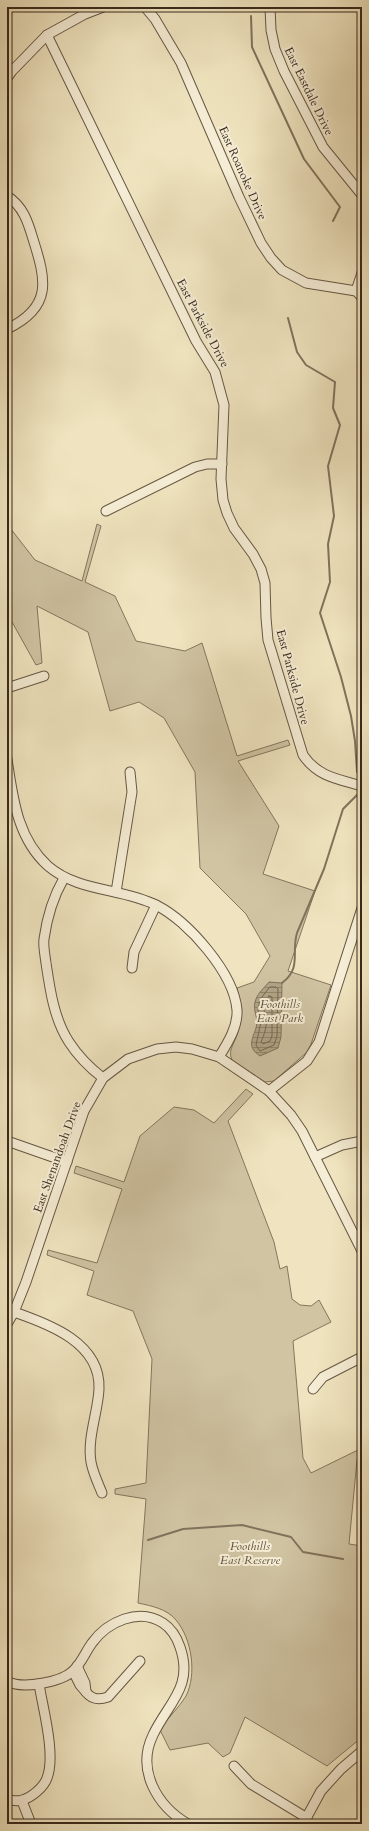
<svg xmlns="http://www.w3.org/2000/svg" width="369" height="1831" font-family="Cardo,serif">
<style>
.green{fill:#d0c4a3;stroke:#84765f}
.water{fill:url(#water-rules);stroke:#81725c}
.lines{fill:none;stroke-linecap:round;stroke-linejoin:round}
.shore{stroke:#756651;stroke-width:1}
.stream{stroke:#81725c;stroke-width:2}
.street-casing{stroke:#665744;stroke-width:11}
.street{stroke:#f5edd5;stroke-width:9}
.labels{text-anchor:middle;stroke-width:4;stroke-linejoin:round;paint-order:stroke}
.street-label{font-size:12px;fill:#39281b;stroke:#f5edd5}
.park-label{font-size:12px;font-style:italic;fill:#5f4f3d;stroke:#f5edd5}
</style>
<defs>
<pattern id="water-rules" width="6" height="5" patternUnits="userSpaceOnUse"><rect width="6" height="5" fill="#b1a487"/><path d="M0 2.5h6" fill="none" stroke="#91866e"/></pattern>
</defs>
<rect width="100%" height="100%" fill="#efe4bf"/>
<filter id="stains"><feTurbulence type="fractalNoise" baseFrequency=".005" numOctaves="4"/><feColorMatrix values="0 0 0 0 .2 0 0 0 0 .09 0 0 0 0 .02 0 0 0 .5 -.17"/></filter>
<radialGradient id="worn" r=".72"><stop offset=".6" stop-color="#630" stop-opacity="0"/><stop offset="1" stop-color="#630" stop-opacity=".3"/></radialGradient>
<g class="green">
<path d="M7,524L35,560L82,581L97,524L101,526L85,582L115,596L136,641L185,651L202,643L237,756L288,740L290,745L238,761L279,826L263,874L315,891L288,971L331,985L311,1044L307,1052L274,1081L265,1082L233,1061C226,1052 236,1041 238,1032C242,1017 240,1003 237,988L254,982L270,956L246,914L200,868L195,772L164,718L139,702L110,711L88,632L37,606L42,663L36,665L7,613Z"/>
<path d="M246,1089L253,1094L228,1121L274,1242L280,1269L287,1266L292,1299L300,1305L311,1306L319,1300L331,1322L293,1341L303,1458L311,1473L362,1448V1458L357,1460L349,1544L362,1546L361,1738L327,1766L245,1717L230,1753L223,1757L208,1743L170,1750L160,1730C167,1718 179,1708 186,1696C197,1674 192,1639 176,1620C167,1609 152,1606 138,1603L146,1499L115,1494V1489L146,1483L152,1359L133,1311L87,1295L94,1271L47,1255L48,1250L97,1263L122,1189L74,1173L76,1166L124,1182L140,1136L174,1107L194,1110L214,1123Z"/>
</g>
<path class="water" d="M269,982L282,983L281,1037L278,1048L260,1056C256,1053 254,1052 252,1047C250,1039 256,1032 257,1023C257,1015 252,1008 256,999C258,993 265,987 269,982Z"/>
<g class="lines">
<g class="shore">
<path d="M270,987H276L278,989L277,1036L274,1045L260,1051L256,1045L261,1022L258,1010L260,1000Z"/>
<path d="M269,996L272,997V1036L270,1041L263,1044L261,1042C264,1035 267,1027 266,1020C264,1010 262,1005 269,996Z"/>
</g>
<g class="stream">
<path d="M251,16L252,47L304,159L340,207L333,221"/>
<path d="M288,318L297,352L306,365L335,382L333,408L340,425L328,466L334,516L328,544L330,582L320,613L341,677L351,716L355,741L357,772"/>
<path d="M282,983C302,968 291,953 297,933L324,869L343,809L357,795"/>
<path d="M148,1540L183,1529L242,1525L291,1537L303,1552L343,1559"/>
</g>
<g class="street-casing">
<g id="street">
<path d="M145,7L155,19L181,63L239,197L261,243L271,258L282,270L306,283L356,291L362,297"/>
<path d="M270,7L271,30L275,49L284,71L323,147L362,195"/>
<path d="M47,35L196,341L215,372L224,405L221,479L223,500L227,513L234,528L253,554L261,569L265,583L266,618L268,640L303,755C318,777 338,779 362,786"/>
<path d="M7,78L12,71L47,35L85,14L103,7"/>
<path d="M7,196C23,206 28,222 33,239C46,280 53,307 7,329"/>
<path d="M356,291L362,273"/>
<path d="M106,511L195,467L207,464H222"/>
<path d="M7,688L44,676"/>
<path d="M7,759C13,798 17,838 48,866C78,892 122,888 156,905C188,921 234,973 237,1010C238,1027 227,1044 219,1057"/>
<path d="M64,878C53,897 47,917 44,939C43,946 45,955 46,963C50,990 54,1019 69,1042C78,1056 90,1068 103,1078"/>
<path d="M116,892L132,792L130,772"/>
<path d="M132,968L134,952L156,905"/>
<path d="M269,1091L307,1061L319,1042L362,908"/>
<path d="M7,1141L67,1162"/>
<path d="M315,1157L342,1145L362,1141"/>
<path d="M14,1312C49,1324 101,1343 99,1389C98,1412 87,1438 91,1462C93,1473 98,1483 102,1493"/>
<path d="M7,1324L14,1312L26,1282L84,1111L103,1078L128,1059L157,1049L176,1047L192,1049L219,1057L269,1091L291,1115L302,1131L362,1251"/>
<path d="M313,1389L323,1377L362,1357"/>
<path d="M73,1671L80,1685L86,1692L85,1683L77,1666"/>
<path d="M7,1681C22,1690 61,1682 73,1671C81,1664 86,1651 92,1643C107,1622 139,1607 163,1623C172,1629 177,1638 180,1647C194,1687 168,1703 153,1735C136,1770 157,1806 188,1824"/>
<path d="M86,1692C92,1700 99,1700 108,1697L140,1661"/>
<path d="M234,1766L251,1784L307,1818"/>
<path d="M7,1800C11,1800 18,1802 22,1800C31,1798 44,1787 47,1778C56,1755 43,1709 39,1684"/>
<path d="M22,1801L31,1824"/>
<path d="M303,1824L321,1791L341,1769L362,1751"/>
<path d="M360,1824L362,1823"/>
</g>
</g>
<use href="#street" class="street"/>
</g>
<g class="labels">
<g class="street-label">
<text transform="translate(309 91) rotate(64)" y="4">East Eastdale Drive</text>
<text transform="translate(243 173) rotate(66)" y="4">East Roanoke Drive</text>
<text transform="translate(203 323) rotate(62)" y="4">East Parkside Drive</text>
<text transform="translate(293 677) rotate(75)" y="4">East Parkside Drive</text>
<text transform="translate(57 1157) rotate(-70)" y="4">East Shenandoah Drive</text>
</g>
<g class="park-label">
<text x="280" y="1008">Foothills<tspan x="280" dy="14">East Park</tspan></text>
<text x="250" y="1550">Foothills<tspan x="250" dy="14">East Reserve</tspan></text>
</g>
</g>
<rect width="369" height="1831" fill="none" stroke="#efe4bf" stroke-width="24"/>
<rect x="8" y="8" width="353" height="1815" fill="none" stroke="#39281b" stroke-width="2"/>
<rect x="12" y="12" width="345" height="1807" fill="none" stroke="#39281b"/>
<rect width="100%" height="100%" filter="url(#stains)"/>
<rect width="100%" height="100%" fill="url(#worn)"/>
</svg>
